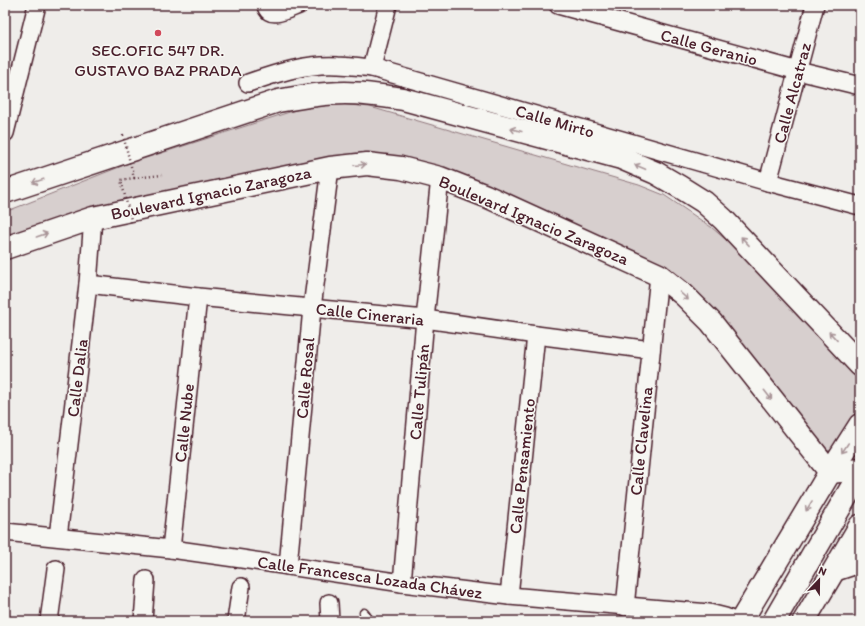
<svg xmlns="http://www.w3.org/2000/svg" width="865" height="626" font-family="Itim,sans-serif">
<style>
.green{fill:#d7cfce;stroke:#90777c}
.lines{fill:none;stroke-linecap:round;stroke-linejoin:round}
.lane-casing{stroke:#4a1f2b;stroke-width:11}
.street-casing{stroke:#4a1f2b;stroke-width:20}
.secondary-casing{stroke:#4a1f2b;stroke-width:25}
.primary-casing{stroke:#4a1f2b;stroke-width:25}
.path{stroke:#4a1f2b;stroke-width:2.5;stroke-dasharray:1 3;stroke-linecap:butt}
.lane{stroke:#f6f6f2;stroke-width:8}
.street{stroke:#f6f6f2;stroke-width:17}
.secondary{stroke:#f6f6f2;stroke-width:22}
.primary{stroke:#f6f6f2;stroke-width:22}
.path-bridge{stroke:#4a1f2b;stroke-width:2.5;stroke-dasharray:1 3;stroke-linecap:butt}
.oneway{stroke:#a99598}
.poi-dot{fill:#d1495b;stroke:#f6f6f2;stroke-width:1.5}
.labels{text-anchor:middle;stroke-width:3;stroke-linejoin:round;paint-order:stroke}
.street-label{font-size:17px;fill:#4a1f2b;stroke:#f6f6f2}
.poi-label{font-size:17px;fill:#4a1f2b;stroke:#f6f6f2}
</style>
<rect width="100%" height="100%" fill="#efedea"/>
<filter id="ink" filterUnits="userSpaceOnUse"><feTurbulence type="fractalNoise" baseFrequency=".025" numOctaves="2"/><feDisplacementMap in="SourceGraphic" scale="8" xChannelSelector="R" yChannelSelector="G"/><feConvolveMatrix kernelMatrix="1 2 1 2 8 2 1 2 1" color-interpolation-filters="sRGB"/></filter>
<g filter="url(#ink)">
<path class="green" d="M339,104L370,107L408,118L639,185L664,195L711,227L739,251L860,375V409L837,446L830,450L821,448L667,277L398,161L5,249V212L127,164L299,109Z"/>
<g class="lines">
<g class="lane-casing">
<path id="lane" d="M364,613L370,621"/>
</g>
<g class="street-casing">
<g id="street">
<path d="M266,5C268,21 290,8 299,5"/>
<path d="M558,5L798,71L860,86"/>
<path d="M372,68L388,5"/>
<path d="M248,83C277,73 307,63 338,65C349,65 360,67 372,68L768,182L860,206"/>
<path d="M5,133L37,5"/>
<path d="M768,182L815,5"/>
<path d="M88,284L198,297L425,319L536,335L651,350"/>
<path d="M5,532L171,549L242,559L402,583L509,596L709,613L725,617L734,621"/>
<path d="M58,537L88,284L93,218"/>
<path d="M171,549L198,297"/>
<path d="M288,566L312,308L330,168"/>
<path d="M833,573L860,564"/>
<path d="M402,583L425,319L440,178"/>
<path d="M509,596L536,335"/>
<path d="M329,603L330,621"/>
<path d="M625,607L659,275"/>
<path d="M49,621L56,569"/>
<path d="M143,621L146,580"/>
<path d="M236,621L241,587"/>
</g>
</g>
<g class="secondary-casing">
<g id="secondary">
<path d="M741,621L830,472L860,425"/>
<path d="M774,621L860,473"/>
<path d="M804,621L860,526"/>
</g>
</g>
<g class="primary-casing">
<g id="primary">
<path d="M5,192L278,101C300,97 322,93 345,93C364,93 384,96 403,99L621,158L656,173L680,187L704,202L723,219L860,365"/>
<path d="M5,248L93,218L330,168L367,164L401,168L440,178L486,196L659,275L684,295L711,322L830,472L860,469"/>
</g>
</g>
<path class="path" d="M134,178L162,175"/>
<use href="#lane" class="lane"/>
<use href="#street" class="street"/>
<use href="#secondary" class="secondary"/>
<use href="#primary" class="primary"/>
<path class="path-bridge" d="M123,135L134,178L121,180L132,224"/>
</g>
<defs><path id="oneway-shaft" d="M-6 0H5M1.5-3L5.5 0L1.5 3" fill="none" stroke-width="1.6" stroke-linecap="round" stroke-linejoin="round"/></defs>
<g class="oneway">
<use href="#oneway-shaft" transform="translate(516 130) rotate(-165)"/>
<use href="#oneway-shaft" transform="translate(360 165) rotate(-5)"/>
<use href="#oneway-shaft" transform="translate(640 167) rotate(-157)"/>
<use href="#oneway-shaft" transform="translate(38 181) rotate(162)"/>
<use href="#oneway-shaft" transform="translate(42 235) rotate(-19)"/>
<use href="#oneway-shaft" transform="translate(745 241) rotate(-133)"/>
<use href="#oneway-shaft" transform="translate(684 296) rotate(42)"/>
<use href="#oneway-shaft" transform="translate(833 336) rotate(-133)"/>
<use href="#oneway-shaft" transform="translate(768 395) rotate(52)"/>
<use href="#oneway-shaft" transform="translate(845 448) rotate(123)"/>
<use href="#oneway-shaft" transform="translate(809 506) rotate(121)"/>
</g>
</g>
<circle class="poi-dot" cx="158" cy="33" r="4"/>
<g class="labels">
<g class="street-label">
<text transform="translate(709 47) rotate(15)" y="6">Calle Geranio</text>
<text transform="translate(792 93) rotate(-75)" y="6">Calle Alcatraz</text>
<text transform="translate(555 121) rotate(16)" y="6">Calle Mirto</text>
<text transform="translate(211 193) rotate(-12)" y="6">Boulevard Ignacio Zaragoza</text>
<text transform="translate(534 220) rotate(23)" y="6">Boulevard Ignacio Zaragoza</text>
<text transform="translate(370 314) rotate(6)" y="6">Calle Cineraria</text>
<text transform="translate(77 378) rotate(-83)" y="6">Calle Dalia</text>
<text transform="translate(305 378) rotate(-85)" y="6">Calle Rosal</text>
<text transform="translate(419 392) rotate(-85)" y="6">Calle Tulipán</text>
<text transform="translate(184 423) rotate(-84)" y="6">Calle Nube</text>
<text transform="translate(641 441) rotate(-84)" y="6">Calle Clavelina</text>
<text transform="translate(522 466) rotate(-84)" y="6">Calle Pensamiento</text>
<text transform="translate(370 577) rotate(8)" y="6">Calle Francesca Lozada Chávez</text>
</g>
<g class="poi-label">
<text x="158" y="56">SEC.OFIC 547 DR.<tspan x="158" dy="20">GUSTAVO BAZ PRADA</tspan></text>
</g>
</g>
<rect width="865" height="626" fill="none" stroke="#f6f6f2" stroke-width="20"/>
<rect x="10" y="10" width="845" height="606" fill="none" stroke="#4a1f2b" stroke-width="1.5" filter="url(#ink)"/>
<g transform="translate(819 580) rotate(22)" stroke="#f6f6f2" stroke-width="3" paint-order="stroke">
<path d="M0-3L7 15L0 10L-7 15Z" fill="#4a1f2b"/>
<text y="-6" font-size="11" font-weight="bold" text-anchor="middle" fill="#4a1f2b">N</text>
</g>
</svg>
